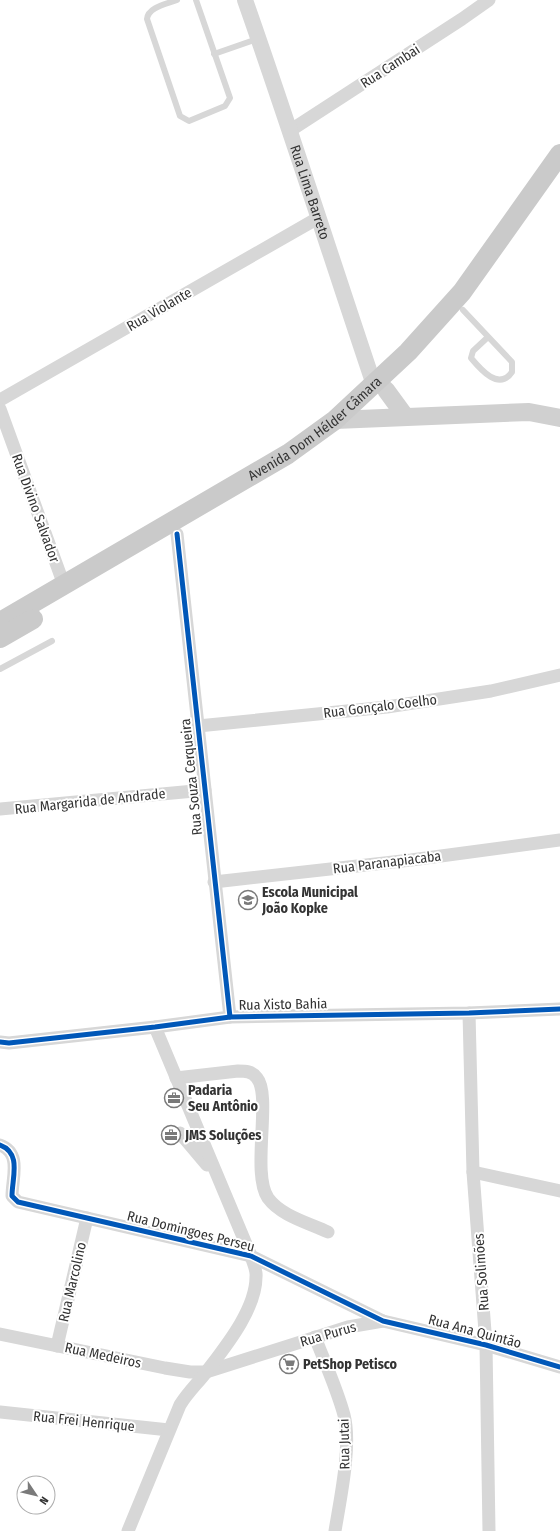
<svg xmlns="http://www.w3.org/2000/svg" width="560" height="1531" font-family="'Fira Sans Condensed',sans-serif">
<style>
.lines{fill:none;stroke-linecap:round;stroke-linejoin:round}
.service{stroke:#d7d7d7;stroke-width:6}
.minor{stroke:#d7d7d7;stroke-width:13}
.tertiary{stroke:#d7d7d7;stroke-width:16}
.secondary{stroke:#d0d0d0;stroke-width:18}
.primary{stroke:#cacaca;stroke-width:20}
.cycleway-casing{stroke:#fff;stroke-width:8}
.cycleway{stroke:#0057b8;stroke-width:5}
.labels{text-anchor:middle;stroke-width:4;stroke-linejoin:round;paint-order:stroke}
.street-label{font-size:14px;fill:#333;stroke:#fff}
.poi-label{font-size:14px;font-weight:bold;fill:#333;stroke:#fff;text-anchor:start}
</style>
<rect width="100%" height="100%" fill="#fff"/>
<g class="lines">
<g class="service">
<path d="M177,0C167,4 148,7 147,19L180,116L189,121L225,106L230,98L196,0"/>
<path d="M214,54L257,39"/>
<path d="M463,310L512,362V372C499,391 481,370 471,358L473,351L488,337"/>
<path d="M0,669L52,641"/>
</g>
<g class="minor">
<path d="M291,130L462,19L489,0"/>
<path d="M0,400L318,218"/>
<path d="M0,409L64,585"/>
<path d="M177,534L230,1017"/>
<path d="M198,726L387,707L491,691L560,675"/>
<path d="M0,809L205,790"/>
<path d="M214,882L411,860L560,840"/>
<path d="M469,1013L473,1172L486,1345L489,1531"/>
<path d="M0,1042L9,1043L155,1027L230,1017L469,1013L560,1009"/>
<path d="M176,1078L238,1071C245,1071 252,1071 257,1078C272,1096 251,1173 268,1198C281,1216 309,1223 328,1232"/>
<path d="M180,1133L207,1165"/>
<path d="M0,1145C22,1153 12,1178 12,1196L18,1202L251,1256L383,1321L486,1345L560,1367"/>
<path d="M473,1172L560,1191"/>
<path d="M0,1334L165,1368L190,1372H206L348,1327L383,1321"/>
<path d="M315,1337C325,1363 337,1389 344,1415C352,1445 340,1500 335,1531"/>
<path d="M57,1346L87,1218"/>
<path d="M0,1412L169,1430"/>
<path d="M128,1531L180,1405C188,1392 198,1383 207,1371C226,1346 256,1309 256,1277C257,1270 253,1263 251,1256L155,1027"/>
</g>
<path class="tertiary" id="s1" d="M245,0C290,128 331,257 374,385"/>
<g class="secondary">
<path d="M386,390L405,416"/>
<path d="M335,420L529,412L560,418"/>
</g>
<g class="primary">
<path id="s2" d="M0,622L288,454L335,420L408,352L462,292L560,154"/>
<path d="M0,638L33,619"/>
</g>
<g class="cycleway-casing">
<g id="cycleway">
<path d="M177,534L230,1017"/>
<path d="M0,1042L9,1043L155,1027L230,1017L469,1013L560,1009"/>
<path d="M0,1145C22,1153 12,1178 12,1196L18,1202L251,1256L383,1321L486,1345L560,1367"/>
</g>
</g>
<use href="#cycleway" class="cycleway"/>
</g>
<defs>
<g id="school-ring" transform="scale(1)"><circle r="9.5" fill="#fff" stroke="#7a7a7a" stroke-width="1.5"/><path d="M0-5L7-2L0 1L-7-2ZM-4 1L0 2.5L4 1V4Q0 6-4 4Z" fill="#7a7a7a"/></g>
<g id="office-ring" transform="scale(1)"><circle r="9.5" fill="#fff" stroke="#7a7a7a" stroke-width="1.5"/><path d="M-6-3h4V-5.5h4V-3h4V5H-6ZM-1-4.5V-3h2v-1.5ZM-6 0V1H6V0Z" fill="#7a7a7a"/></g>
<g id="supermarket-ring" transform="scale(1)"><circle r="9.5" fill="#fff" stroke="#7a7a7a" stroke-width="1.5"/><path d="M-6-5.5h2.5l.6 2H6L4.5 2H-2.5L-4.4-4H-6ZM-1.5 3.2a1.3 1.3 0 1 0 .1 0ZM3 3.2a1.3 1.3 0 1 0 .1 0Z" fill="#7a7a7a"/></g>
</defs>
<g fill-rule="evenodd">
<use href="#school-ring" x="248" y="900"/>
<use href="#office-ring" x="174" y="1098"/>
<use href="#office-ring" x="171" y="1135"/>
<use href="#supermarket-ring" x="289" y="1364"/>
</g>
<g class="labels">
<g class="street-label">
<text transform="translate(390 66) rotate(-33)" y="5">Rua Cambai</text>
<text dy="5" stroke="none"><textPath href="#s1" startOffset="203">Rua Lima Barreto</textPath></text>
<text transform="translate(159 309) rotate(-30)" y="5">Rua Violante</text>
<text dy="5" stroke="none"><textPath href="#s2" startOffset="370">Avenida Dom Hélder Câmara</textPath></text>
<text transform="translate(36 508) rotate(70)" y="5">Rua Divino Salvador</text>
<text transform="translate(380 706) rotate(-7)" y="5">Rua Gonçalo Coelho</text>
<text transform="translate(191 777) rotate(-96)" y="5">Rua Souza Cerqueira</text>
<text transform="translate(90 801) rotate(-6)" y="5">Rua Margarida de Andrade</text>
<text transform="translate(387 862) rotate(-7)" y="5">Rua Paranapiacaba</text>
<text transform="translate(283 1004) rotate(-1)" y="5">Rua Xisto Bahia</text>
<text transform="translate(191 1231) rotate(14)" y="5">Rua Domingoes Perseu</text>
<text transform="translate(481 1272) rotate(-94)" y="5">Rua Solimões</text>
<text transform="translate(72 1282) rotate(-77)" y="5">Rua Marcolino</text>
<text transform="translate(475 1331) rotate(15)" y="5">Rua Ana Quintão</text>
<text transform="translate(328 1334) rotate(-16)" y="5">Rua Purus</text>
<text transform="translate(103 1355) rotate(12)" y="5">Rua Medeiros</text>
<text transform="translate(84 1421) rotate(6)" y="5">Rua Frei Henrique</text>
<text transform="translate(344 1444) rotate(-91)" y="5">Rua Jutai</text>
</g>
<g class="poi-label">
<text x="262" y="897">Escola Municipal<tspan x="262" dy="16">João Kopke</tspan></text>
<text x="188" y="1095">Padaria<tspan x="188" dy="16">Seu Antônio</tspan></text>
<text x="185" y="1140">JMS Soluções</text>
<text x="303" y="1369">PetShop Petisco</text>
</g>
</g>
<g transform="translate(36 1495) rotate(125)"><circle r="19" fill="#ffffff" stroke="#adadad"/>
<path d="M0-3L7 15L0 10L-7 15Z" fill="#7a7a7a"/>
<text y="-6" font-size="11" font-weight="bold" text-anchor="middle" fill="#333333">N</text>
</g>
</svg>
